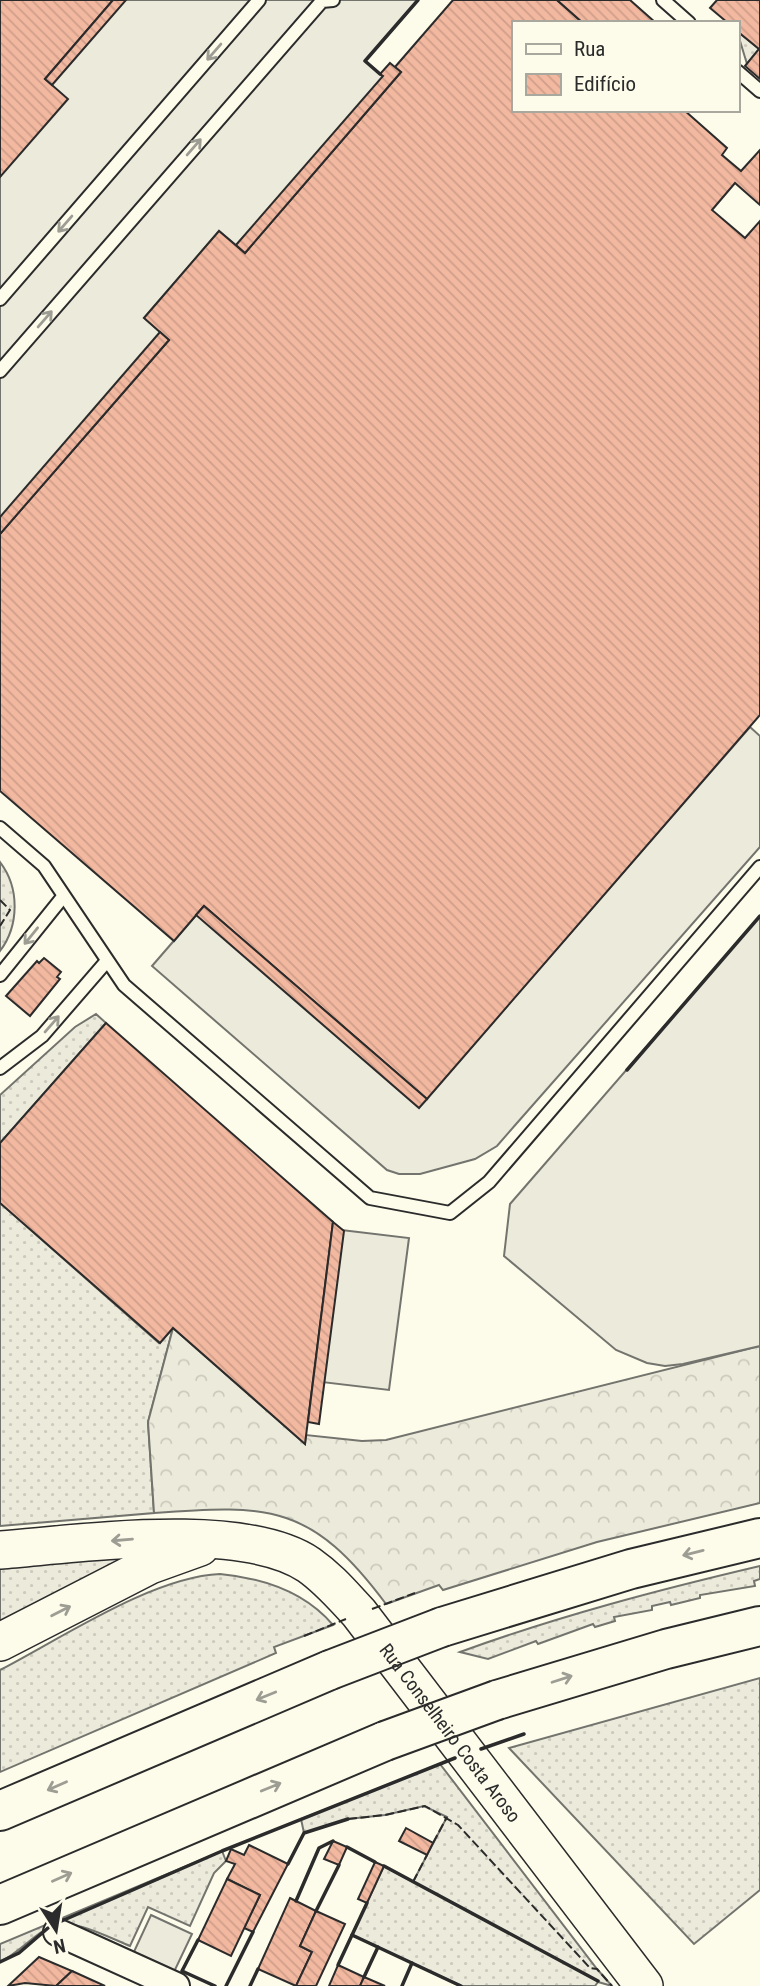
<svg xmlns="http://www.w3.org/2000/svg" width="760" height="1986" font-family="'Roboto Condensed',sans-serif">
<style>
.grass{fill:url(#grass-dots);stroke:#74746e;stroke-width:2}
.forest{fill:url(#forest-crowns);stroke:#74746e;stroke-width:2}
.parking{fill:#eceadb;stroke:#74746e;stroke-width:2}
.building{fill:url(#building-back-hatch);stroke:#2b2b2b;stroke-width:2}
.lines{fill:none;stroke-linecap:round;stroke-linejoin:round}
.service-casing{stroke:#2b2b2b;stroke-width:16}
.minor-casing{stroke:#2b2b2b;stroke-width:30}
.secondary-casing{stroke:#2b2b2b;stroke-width:40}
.motorway-casing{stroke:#2b2b2b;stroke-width:42}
.service{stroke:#fdfbea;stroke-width:12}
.minor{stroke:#fdfbea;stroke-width:26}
.secondary{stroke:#fdfbea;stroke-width:37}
.motorway{stroke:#fdfbea;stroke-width:38}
.motorway-bridge-casing{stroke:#2b2b2b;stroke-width:42;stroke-linecap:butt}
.motorway-bridge{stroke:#fdfbea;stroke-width:38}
.fence{stroke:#2b2b2b;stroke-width:2;stroke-dasharray:9 3.5;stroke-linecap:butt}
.wall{stroke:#2b2b2b;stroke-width:3.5}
.oneway{stroke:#9e9d94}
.labels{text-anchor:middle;stroke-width:5;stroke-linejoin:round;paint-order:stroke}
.street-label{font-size:19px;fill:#2b2b2b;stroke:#fdfbea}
</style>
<defs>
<pattern id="grass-dots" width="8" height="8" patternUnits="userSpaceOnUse" patternTransform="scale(1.75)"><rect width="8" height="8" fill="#ecebdb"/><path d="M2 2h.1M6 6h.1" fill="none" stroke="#cbcabc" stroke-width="1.8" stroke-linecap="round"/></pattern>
<pattern id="forest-crowns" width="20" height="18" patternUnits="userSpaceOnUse" patternTransform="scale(1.75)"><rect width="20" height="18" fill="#ecebdb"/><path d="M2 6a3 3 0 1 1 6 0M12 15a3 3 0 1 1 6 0" fill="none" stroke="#cbcabc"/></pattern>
<pattern id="building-back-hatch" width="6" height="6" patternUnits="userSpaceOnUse" patternTransform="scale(1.75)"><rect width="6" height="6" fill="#f2b8a0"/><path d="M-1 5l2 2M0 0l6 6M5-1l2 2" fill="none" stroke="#d09e8a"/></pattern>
</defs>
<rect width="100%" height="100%" fill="#fdfbea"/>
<g class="grass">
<path d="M737,31L759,49L747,64Z"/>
<path d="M0,862C20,888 19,926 0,951Z"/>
<path d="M96,1014L106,1023L0,1143V1095L75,1027Z"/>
<path d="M0,1203L159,1343L173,1328L148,1422L154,1513L0,1526Z"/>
<path d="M140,1551L0,1629V1564Z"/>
<path d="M760,1566V1579L754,1581L755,1586L700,1595V1598L671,1605L670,1602L652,1606V1610L614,1617L615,1621L595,1627L593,1624L538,1644L536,1641L488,1659L460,1652C559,1616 658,1590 760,1566Z"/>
<path d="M220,1574C262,1578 305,1592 333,1625L274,1647L276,1653L0,1772V1670C62,1638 152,1577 220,1574Z"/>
<path d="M760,1678V1890L694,1944L509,1748Z"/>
<path d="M440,1764L597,1969L612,1986L598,1982L595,1986H461L352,1935L384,1866L413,1882L447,1817L424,1806L385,1815L348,1819L304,1833L301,1819Z"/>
<path d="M222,1851L226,1861L214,1873L190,1926L148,1907L130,1946C110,1938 70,1916 50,1927C32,1936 19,1953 0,1962V1944Z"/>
</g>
<path class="forest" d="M173,1328L305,1444L306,1435L362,1441L386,1440L760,1346V1503L597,1542L443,1590L439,1585L386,1604C312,1505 271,1504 154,1513L148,1422Z"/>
<g class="parking">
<path d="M113,0H418L365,61L391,84L245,253L219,231L144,318L169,340L0,534V177L45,79Z"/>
<path d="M750,727L760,736V847L517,1123L497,1146L475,1159L420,1174H399L387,1170L152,966L204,906L427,1098Z"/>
<path d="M760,916V1346L683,1364L665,1366L647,1363L616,1350L504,1256L510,1204Z"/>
<path d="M333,1229L409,1238L389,1390L313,1381Z"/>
<path d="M151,1915L192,1934L173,1974L132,1956Z"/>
</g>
<g class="building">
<path d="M0,0H113L45,79L68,99L0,177Z"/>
<path d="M113,0H126L52,85L45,79Z"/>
<path d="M453,0H557L583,23H513V110H684L727,148L722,155L741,171L760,150V205L735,183L712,210L745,238L760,221V715L427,1099L204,906L174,941L0,791V534L169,340L144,318L219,231L245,253L401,72L395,67Z"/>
<path d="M557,0H630L656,23H583Z"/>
<path d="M717,0H760V79L745,66L759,49L737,31V23H728L710,8Z"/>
<path d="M390,63L401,72L245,253L236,245L383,76L380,74Z"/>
<path d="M160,332L169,340L0,534V517Z"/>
<path d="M204,906L427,1099L419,1108L196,915Z"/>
<path d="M44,958L61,972L57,977L60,979L30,1016L6,996L37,961L39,963Z"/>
<path d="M106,1023L333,1222L305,1444L173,1328L160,1343L0,1203V1143Z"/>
<path d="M333,1222L344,1231L319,1424L308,1422Z"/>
<path d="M406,1828L433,1843L427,1855L399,1841Z"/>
<path d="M333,1841L347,1847L339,1865L324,1859Z"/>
<path d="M249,1845L288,1864L253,1932L244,1928L260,1895L227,1879L235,1864L226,1861L231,1849L244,1855Z"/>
<path d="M375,1862L384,1866L367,1903L358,1899Z"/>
<path d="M227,1879L260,1895L231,1956L198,1940Z"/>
<path d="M290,1898L316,1911L300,1946L312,1952L296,1986L258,1969Z"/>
<path d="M316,1911L345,1924L316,1986H296L312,1952L300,1946Z"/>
<path d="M39,1957L72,1971L56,1986L25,1983L8,1986Z"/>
<path d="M338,1965L364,1977L360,1986H329Z"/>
<path d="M72,1971L105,1986H56Z"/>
<path d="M364,1977L385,1986H360Z"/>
</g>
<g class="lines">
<g class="service-casing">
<g id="service">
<path d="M663,0L689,23"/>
<path d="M737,71L760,91"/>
<path d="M0,299L259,0"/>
<path d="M0,371L322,1L333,0"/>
<path d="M0,828L44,866L124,985L370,1198L450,1213L489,1182L760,867"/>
<path d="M0,975L62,898"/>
<path d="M0,1068L42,1036L106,962"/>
</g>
</g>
<g class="minor-casing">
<path id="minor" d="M57,1932L176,1986"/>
</g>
<g class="secondary-casing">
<g id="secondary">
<path id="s1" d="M0,1550C79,1544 243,1520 309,1565C329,1579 343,1596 359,1613L644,1986"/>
<path d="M0,1642L150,1565L200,1547"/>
</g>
</g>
<g class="motorway-casing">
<g id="motorway">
<path d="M442,1627L631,1569L760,1538"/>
<path d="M497,1700L666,1649L760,1626"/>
<path d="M0,1811L330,1670"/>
<path d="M0,1905L385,1741"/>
</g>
</g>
<use href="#service" class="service"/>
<use href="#minor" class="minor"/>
<use href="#secondary" class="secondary"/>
<use href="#motorway" class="motorway"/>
<g class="motorway-bridge-casing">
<g id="motorway-bridge">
<path d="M330,1670L442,1627"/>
<path d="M385,1741L497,1700"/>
</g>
</g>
<use href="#motorway-bridge" class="motorway-bridge"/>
<g class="fence">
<path d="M0,900L10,910L0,926"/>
<path d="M372,1609L415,1593"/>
<path d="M304,1636L346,1619"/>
<path d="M348,1819L385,1815L425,1806L458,1825L590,1968L597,1969L612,1986"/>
<path d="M433,1843L447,1817"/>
<path d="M413,1882L427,1855"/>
</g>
<g class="wall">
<path d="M380,74L365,61L418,0"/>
<path d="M627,1070L760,916"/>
<path d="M481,1749L524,1734"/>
<path d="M347,1847L375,1862"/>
<path d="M288,1864L304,1833L348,1819"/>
<path d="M384,1866L598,1981"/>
<path d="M296,1901L319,1848L333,1841"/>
<path d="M316,1911L339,1865"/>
<path d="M57,1923L222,1851L455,1758"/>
<path d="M352,1935L461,1986"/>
<path d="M198,1940L182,1971L215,1986"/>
<path d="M0,1962L19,1953L48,1928"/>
<path d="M338,1965L367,1903"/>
<path d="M364,1977L378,1947"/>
<path d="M226,1986L253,1932"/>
<path d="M250,1986L258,1969"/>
<path d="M402,1986L412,1963"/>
</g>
</g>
<defs><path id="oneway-shaft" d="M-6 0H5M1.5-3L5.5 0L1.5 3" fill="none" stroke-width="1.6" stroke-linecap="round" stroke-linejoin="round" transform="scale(1.75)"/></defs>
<g class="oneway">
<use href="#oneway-shaft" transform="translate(214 52) rotate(131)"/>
<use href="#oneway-shaft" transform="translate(194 147) rotate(-49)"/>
<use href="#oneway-shaft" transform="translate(65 224) rotate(131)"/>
<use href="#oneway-shaft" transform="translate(45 319) rotate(-49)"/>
<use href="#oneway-shaft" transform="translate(31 936) rotate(129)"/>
<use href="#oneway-shaft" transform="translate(52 1024) rotate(-49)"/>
<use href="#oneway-shaft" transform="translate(122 1540) rotate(175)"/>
<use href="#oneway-shaft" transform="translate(693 1553) rotate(166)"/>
<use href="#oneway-shaft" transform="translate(61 1611) rotate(-27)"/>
<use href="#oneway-shaft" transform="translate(562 1679) rotate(-18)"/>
<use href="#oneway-shaft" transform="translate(266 1696) rotate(158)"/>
<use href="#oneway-shaft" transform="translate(57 1786) rotate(156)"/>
<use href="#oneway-shaft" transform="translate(271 1787) rotate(-22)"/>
<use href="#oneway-shaft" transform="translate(62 1877) rotate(-24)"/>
</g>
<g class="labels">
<g class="street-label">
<text dy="7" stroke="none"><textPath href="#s1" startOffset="534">Rua Conselheiro Costa Aroso</textPath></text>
</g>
</g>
<rect x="512" y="21" width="228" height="91" fill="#fdfbea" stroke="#a9a89e" stroke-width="2"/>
<rect x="526" y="44" width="35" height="10" fill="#fdfbea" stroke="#a9a89e" stroke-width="2"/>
<text x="574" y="56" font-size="21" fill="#2b2b2b">Rua</text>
<rect x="526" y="74" width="35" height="21" fill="url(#building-back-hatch)" stroke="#a9a89e" stroke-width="2"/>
<text x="574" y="91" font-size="21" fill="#2b2b2b">Edifício</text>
<g transform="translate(56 1930) rotate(168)" stroke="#fdfbea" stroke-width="5" paint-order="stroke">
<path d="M0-5L12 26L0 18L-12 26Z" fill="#2b2b2b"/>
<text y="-10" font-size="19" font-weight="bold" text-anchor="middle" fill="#2b2b2b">N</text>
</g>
</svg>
